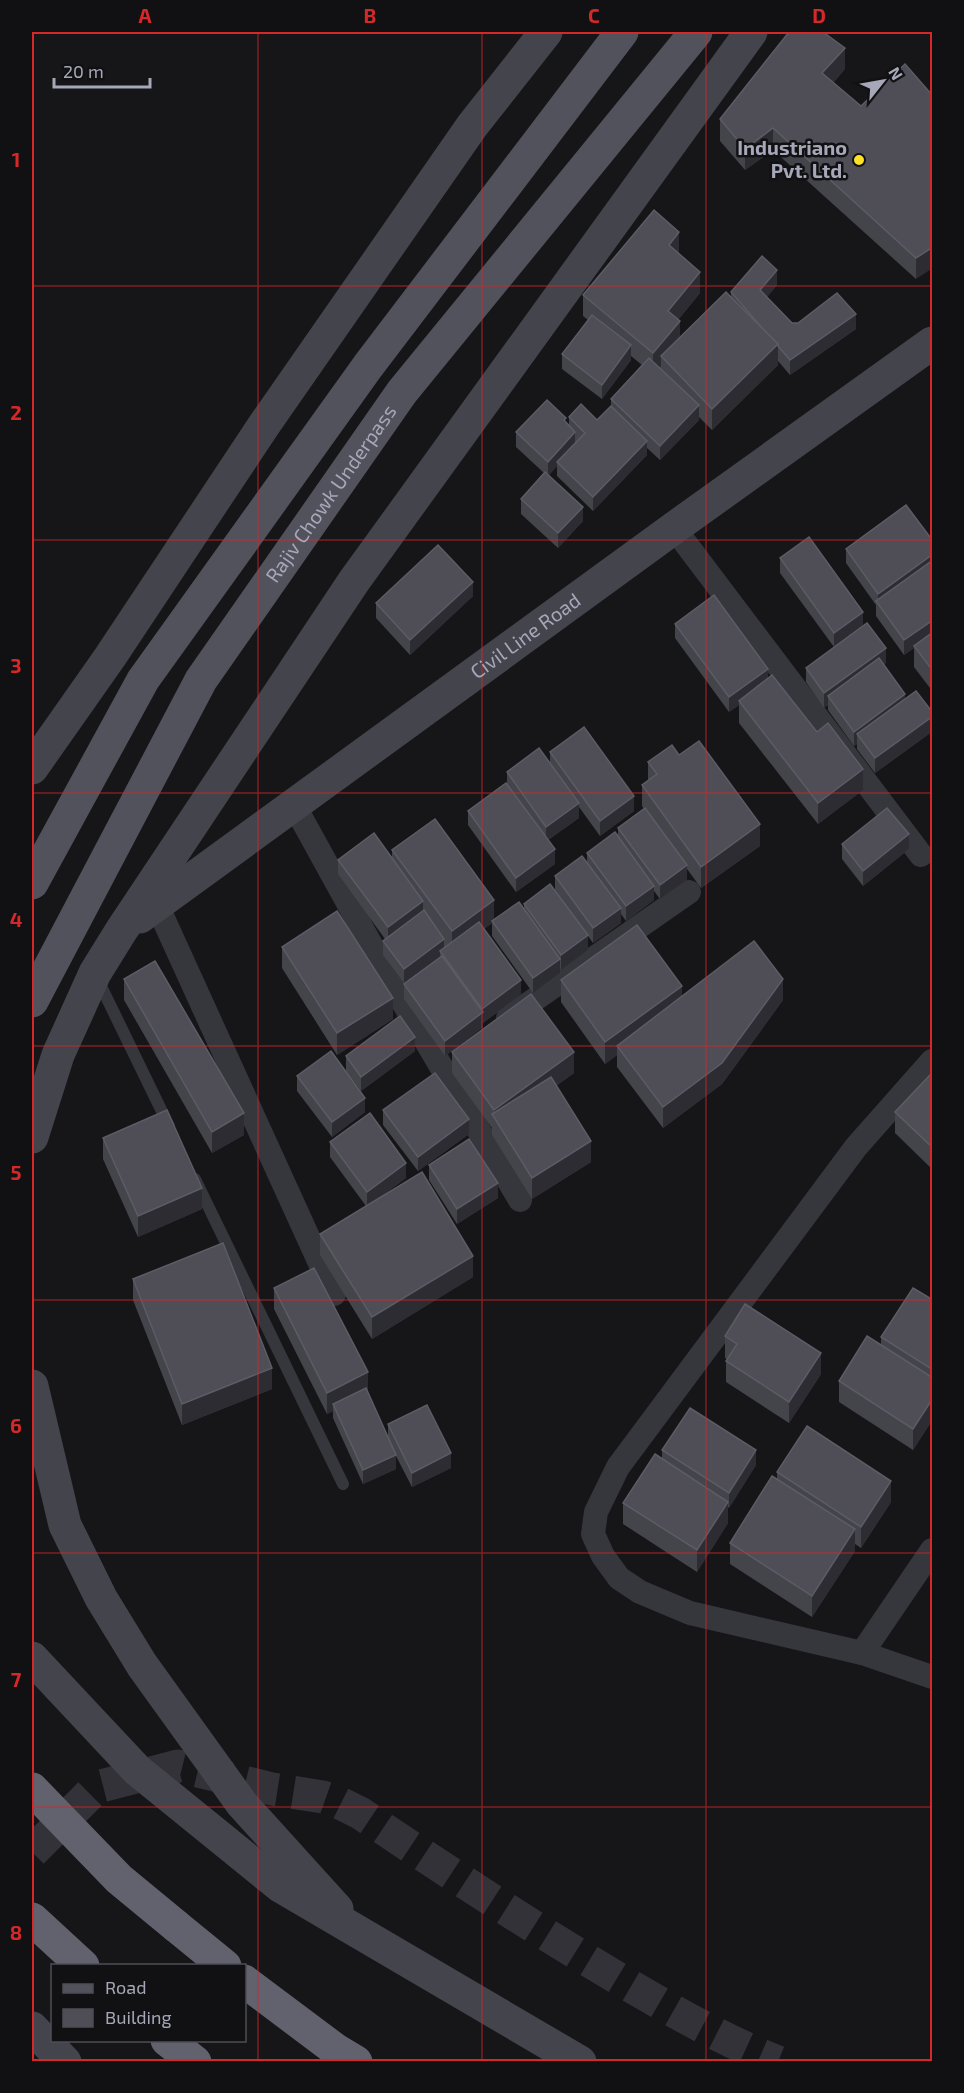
<svg xmlns="http://www.w3.org/2000/svg" width="964" height="2093" font-family="'Exo 2',sans-serif">
<style>
.lines{fill:none;stroke-linecap:round;stroke-linejoin:round}
.secondary-tunnel{stroke:#333238;stroke-width:33;stroke-dasharray:33 16;stroke-linecap:butt}
.lane{stroke:#36363d;stroke-width:12}
.street{stroke:#36363d;stroke-width:24}
.secondary{stroke:#44444d;stroke-width:33}
.primary{stroke:#52525c;stroke-width:33}
.highway{stroke:#62626f;stroke-width:33}
.highway-bridge{stroke:#62626f;stroke-width:33}
.wall{fill:#44444b}
.shaded-wall{fill:#2d2c32}
.building{fill:#4f4e57;stroke:#5c5c66;stroke-width:1.5}
.grid{fill:none;stroke:#d62828;stroke-width:1.5;stroke-opacity:0.55}
.poi-dot{fill:#ffe126;stroke:#111013;stroke-width:2}
.labels{text-anchor:middle;stroke-width:5;stroke-linejoin:round;paint-order:stroke}
.poi-label{font-size:20px;font-weight:bold;fill:#a6a8b9;stroke:#111013;text-anchor:end}
.street-label{font-size:20px;fill:#a6a8b9;stroke:#111013}
.neatline{fill:none;stroke:#d62828;stroke-width:2}
.grid-label{font-size:20px;text-anchor:middle;font-weight:bold;fill:#d62828}
</style>
<rect width="100%" height="100%" fill="#161518"/>
<g class="lines">
<path class="secondary-tunnel" d="M32,1852L97,1787L178,1766L272,1789L323,1797L340,1803L360,1813C442,1868 524,1922 609,1973C664,2006 718,2038 778,2062"/>
<g class="lane">
<path d="M98,980L169,1126"/>
<path d="M195,1179L343,1484"/>
</g>
<g class="street">
<path d="M674,528L921,855"/>
<path d="M294,805L397,992L520,1200"/>
<path d="M157,905L334,1294"/>
<path d="M508,1018L689,892"/>
<path d="M932,1061L856,1147L618,1467L596,1512L593,1534L603,1556L619,1578L640,1592L690,1613L862,1653L932,1677"/>
<path d="M862,1653L932,1550"/>
</g>
<g class="secondary">
<path d="M32,768L110,657L264,425L472,126L546,32"/>
<path id="s1" d="M140,917L674,528L932,343"/>
<path d="M32,1137L58,1055L95,973L121,931L354,581L751,32"/>
<path d="M32,1386L65,1525L101,1598L142,1665L242,1804L337,1909"/>
<path d="M32,1658L137,1770L280,1886L580,2062"/>
<path d="M32,2028L65,2062"/>
</g>
<g class="primary">
<path d="M32,883L143,680L368,366L622,32"/>
<path id="s2" d="M32,1001L201,680L402,392L696,32"/>
</g>
<g class="highway">
<path d="M32,1919L83,1966"/>
<path d="M176,1926L225,1966"/>
<path d="M244,1981L336,2050L356,2062"/>
<path d="M167,2040L195,2062"/>
</g>
<path class="highway-bridge" d="M32,1789L119,1879L176,1926"/>
</g>
<g class="wall">
<path d="M928,32H933V36Z"/>
<path d="M845,69L833,83L861,106L933,96L916,279L773,150L745,170L720,141V119Z"/>
<path d="M679,253V254L700,293L678,320L680,337L731,296V292L777,285L767,297L792,323L856,329L790,375L778,361V365L712,430L699,417V420L660,460L647,448V455L593,511L557,476V466L549,475L583,521L558,548L521,514V499L544,473L516,447V432L566,423L569,426V417L597,420L611,406V399L642,365L631,356V360L602,399L562,369V354L588,320L583,316V295Z"/>
<path d="M933,541V692L914,667V648L904,655L876,616V605L846,563V549Z"/>
<path d="M780,558L863,626L886,663L884,664L905,699L933,716V731L875,773L857,749V744L854,746L828,710V705L824,708L806,682V668L834,647L780,573Z"/>
<path d="M473,596L410,655L376,618V603Z"/>
<path d="M675,624L768,678L863,790L818,824L739,723V705L729,712L675,638Z"/>
<path d="M550,752L634,811L600,836L579,807V818L548,840L555,864L516,892L468,825V811L507,783V772L550,763Z"/>
<path d="M679,755L760,846L701,888L687,869V880L660,899L654,891V900L626,921L621,914V923L593,943L555,890V876L587,862V853L618,837V828L644,809L642,806V785L648,780V762Z"/>
<path d="M842,844L909,849L863,886L842,859Z"/>
<path d="M392,850L494,919L524,908V904L588,950L561,970L560,968V973L533,993L492,936V923L484,929L521,994L483,1023V1027L445,1056L404,999V984L440,957L404,983L383,955V941L385,939L338,874V860L392,858Z"/>
<path d="M282,947L393,1019L337,1055L282,968Z"/>
<path d="M124,979L244,1135L212,1153L124,1000Z"/>
<path d="M561,980L682,996L783,1000L722,1084L663,1128L617,1067V1055L605,1064L561,1002Z"/>
<path d="M415,1051L361,1091L346,1071V1056Z"/>
<path d="M452,1052L574,1073L556,1086L591,1162L532,1199L492,1135V1128L452,1073Z"/>
<path d="M297,1076L365,1112L332,1137L297,1091Z"/>
<path d="M933,1077V1170L895,1133V1112Z"/>
<path d="M383,1110L469,1134L418,1171L383,1125Z"/>
<path d="M103,1138L202,1209L138,1237L103,1159Z"/>
<path d="M330,1142L406,1178L379,1198L473,1277L372,1339L320,1255V1234L366,1206L330,1157Z"/>
<path d="M429,1165L498,1198L457,1224L429,1180Z"/>
<path d="M133,1279L272,1389L182,1425L133,1300Z"/>
<path d="M274,1288L368,1393L388,1437V1424L451,1468L412,1487L396,1456V1469L363,1484L333,1418V1411L327,1414L274,1309Z"/>
<path d="M933,1300V1419L913,1450L839,1402V1381L881,1345V1337Z"/>
<path d="M725,1336L821,1374L789,1423L726,1382V1361L727,1359L725,1358Z"/>
<path d="M662,1450L756,1465L729,1508L728,1507V1523L697,1572L623,1524V1503L662,1459Z"/>
<path d="M777,1472L891,1502L861,1548L855,1544V1551L812,1617L730,1564V1543L777,1479Z"/>
</g>
<g class="shaded-wall">
<path d="M845,48V69L822,95V73Z"/>
<path d="M773,128V150L745,170V149Z"/>
<path d="M679,232V253L669,266V245Z"/>
<path d="M933,247V268L916,279V258Z"/>
<path d="M777,270V285L760,305V290Z"/>
<path d="M700,272V293L668,332V311Z"/>
<path d="M856,314V329L790,375V360Z"/>
<path d="M680,321V343L661,356V366L653,375V353Z"/>
<path d="M778,344V365L712,430V409Z"/>
<path d="M631,345V360L602,399V385Z"/>
<path d="M699,405V420L660,460V446Z"/>
<path d="M575,432V447L557,462V466L548,476V462Z"/>
<path d="M647,441V455L593,511V497Z"/>
<path d="M583,507V521L558,548V533Z"/>
<path d="M933,554V569L878,604V594Z"/>
<path d="M473,582V596L410,655V640Z"/>
<path d="M863,612V627L834,648V633Z"/>
<path d="M933,620V634L914,646V648L904,655V640Z"/>
<path d="M886,648V663L832,702L828,696V705L824,708V693Z"/>
<path d="M768,669V684L739,701V705L729,712V697Z"/>
<path d="M905,694V709L857,734V744L854,746V732Z"/>
<path d="M933,716V731L875,773V758Z"/>
<path d="M863,769V790L818,824V803Z"/>
<path d="M634,796V811L600,836V821Z"/>
<path d="M579,803V818L546,841V827Z"/>
<path d="M760,824V846L701,888V867Z"/>
<path d="M909,834V849L863,886V871Z"/>
<path d="M555,849V864L516,892V878Z"/>
<path d="M687,865V880L660,899V885Z"/>
<path d="M654,886V900L626,921V906Z"/>
<path d="M494,900V921H492V923L452,952V931Z"/>
<path d="M423,901V916L388,942V927Z"/>
<path d="M621,908V923L593,943V928Z"/>
<path d="M588,935V950L561,970V955Z"/>
<path d="M444,939V953L440,951V957L404,983V969Z"/>
<path d="M560,959V973L533,993V978Z"/>
<path d="M783,979V1000L722,1084L663,1128V1107Z"/>
<path d="M521,980V994L483,1023V1027L445,1056V1041L482,1013V1009Z"/>
<path d="M682,986V1008L617,1046V1055L605,1064V1042Z"/>
<path d="M393,998V1019L337,1055V1033Z"/>
<path d="M415,1037V1051L361,1091V1077Z"/>
<path d="M574,1052V1073L500,1126L494,1117V1110Z"/>
<path d="M365,1098V1112L332,1137V1122Z"/>
<path d="M244,1113V1135L212,1153V1132Z"/>
<path d="M469,1119V1134L418,1171V1157Z"/>
<path d="M591,1141V1162L532,1199V1178Z"/>
<path d="M406,1163V1178L367,1207V1192Z"/>
<path d="M498,1183V1198L457,1224V1209Z"/>
<path d="M202,1188V1209L138,1237V1216Z"/>
<path d="M473,1256V1277L372,1339V1317Z"/>
<path d="M821,1353V1374L789,1423V1402Z"/>
<path d="M272,1368V1389L182,1425V1404Z"/>
<path d="M368,1372V1393L333,1404V1411L327,1414V1393Z"/>
<path d="M933,1398V1419L913,1450V1429Z"/>
<path d="M756,1450V1465L729,1508V1493Z"/>
<path d="M451,1453V1468L412,1487V1473Z"/>
<path d="M396,1455V1469L363,1484V1470Z"/>
<path d="M891,1481V1502L861,1548V1527Z"/>
<path d="M728,1502V1523L697,1572V1550Z"/>
<path d="M855,1529V1551L812,1617V1596Z"/>
</g>
<g class="building">
<path d="M789,32H823L845,48L822,73L861,106L905,64L933,96V247L916,258L773,128L745,149L720,119Z"/>
<path d="M654,210L679,232L669,245L700,272L668,311L680,321L653,353L583,295Z"/>
<path d="M762,256L777,270L760,290L792,323H798L837,293L856,314L790,360L778,346V344L763,329L731,292Z"/>
<path d="M726,292L778,344L712,409L661,356Z"/>
<path d="M592,315L631,345L602,385L562,354Z"/>
<path d="M649,358L699,405L660,446L611,399Z"/>
<path d="M547,400L566,418L564,420L575,432L548,462L516,432Z"/>
<path d="M581,404L597,420L611,406L647,441L593,497L557,462L585,433L569,417Z"/>
<path d="M545,472L583,507L558,533L521,499Z"/>
<path d="M906,505L933,541V554L878,594L846,549Z"/>
<path d="M809,537L863,612L834,633L780,558Z"/>
<path d="M438,545L473,582L410,640L376,603Z"/>
<path d="M933,560V620L904,640L876,601Z"/>
<path d="M714,595L768,669L729,697L675,624Z"/>
<path d="M867,623L886,648L824,693L806,668Z"/>
<path d="M933,632V671L914,646Z"/>
<path d="M879,658L905,694L854,732L828,696Z"/>
<path d="M772,675L817,732L828,723L863,769L818,803L739,701Z"/>
<path d="M916,691L933,713V716L875,758L857,734Z"/>
<path d="M584,727L634,796L600,821L550,752Z"/>
<path d="M699,741L760,824L701,867L642,785L657,774L648,762L672,745L679,755Z"/>
<path d="M539,748L579,803L546,827L507,772Z"/>
<path d="M506,783L555,849L516,878L468,811Z"/>
<path d="M645,808L687,865L660,885L618,828Z"/>
<path d="M887,808L909,834L863,871L842,844Z"/>
<path d="M435,819L494,900L452,931L392,850Z"/>
<path d="M615,832L654,886L626,906L587,853Z"/>
<path d="M374,833L423,901L388,927L338,860Z"/>
<path d="M582,856L621,908L593,928L555,876Z"/>
<path d="M550,884L588,935L561,955L524,904Z"/>
<path d="M519,902L560,959L533,978L492,921Z"/>
<path d="M424,910L444,939L404,969L383,941Z"/>
<path d="M337,911L393,998L337,1033L282,947Z"/>
<path d="M479,922L521,980L482,1009L440,951Z"/>
<path d="M637,925L682,986L605,1042L561,980Z"/>
<path d="M754,941L783,979L722,1063L663,1107L617,1046Z"/>
<path d="M442,956L483,1012L445,1041L404,984Z"/>
<path d="M155,961L244,1113L212,1132L124,979Z"/>
<path d="M531,994L574,1052L494,1110L452,1052Z"/>
<path d="M400,1016L415,1037L361,1077L346,1056Z"/>
<path d="M331,1051L365,1098L332,1122L297,1076Z"/>
<path d="M435,1073L469,1119L418,1157L383,1110Z"/>
<path d="M930,1075L933,1077V1148L895,1112Z"/>
<path d="M551,1077L591,1141L532,1178L492,1114Z"/>
<path d="M167,1110L202,1188L138,1216L103,1138Z"/>
<path d="M370,1113L406,1163L367,1192L330,1142Z"/>
<path d="M469,1139L498,1183L457,1209L429,1165Z"/>
<path d="M422,1172L473,1256L372,1317L320,1234Z"/>
<path d="M223,1243L272,1368L182,1404L133,1279Z"/>
<path d="M314,1268L368,1372L327,1393L274,1288Z"/>
<path d="M913,1288L933,1300V1370L881,1337Z"/>
<path d="M745,1304L821,1353L789,1402L726,1361L737,1344L725,1336Z"/>
<path d="M867,1336L933,1378V1398L913,1429L839,1381Z"/>
<path d="M366,1388L396,1455L363,1470L333,1404Z"/>
<path d="M427,1405L451,1453L412,1473L388,1424Z"/>
<path d="M690,1408L756,1450L729,1493L662,1450Z"/>
<path d="M807,1426L891,1481L861,1527L777,1472Z"/>
<path d="M655,1454L728,1502L697,1550L623,1503Z"/>
<path d="M772,1476L855,1529L812,1596L730,1543Z"/>
</g>
<path class="grid" d="M258,32V2062M482,32V2062M706,32V2062M32,286H932M32,540H932M32,793H932M32,1046H932M32,1300H932M32,1553H932M32,1807H932"/>
<circle class="poi-dot" cx="859" cy="160" r="6"/>
<g class="labels">
<g class="poi-label">
<text x="847" y="155">Industriano<tspan x="847" dy="23">Pvt. Ltd.</tspan></text>
</g>
<g class="street-label">
<text dy="7" stroke="none"><textPath href="#s2" startOffset="590">Rajiv Chowk Underpass</textPath></text>
<text dy="7" stroke="none"><textPath href="#s1" startOffset="477">Civil Line Road</textPath></text>
</g>
</g>
<rect width="964" height="2093" fill="none" stroke="#111013" stroke-width="66"/>
<rect x="51" y="1964" width="195" height="78" fill="#111013" stroke="#4d4d55" stroke-width="1.5"/>
<rect x="63" y="1984" width="30" height="9" fill="#52525c" stroke="#4d4d55" stroke-width="1.5"/>
<text x="105" y="1994" font-size="18" fill="#a6a8b9">Road</text>
<rect x="63" y="2009" width="30" height="18" fill="#4f4e57" stroke="#4d4d55" stroke-width="1.5"/>
<text x="105" y="2024" font-size="18" fill="#a6a8b9">Building</text>
<g transform="translate(883 81) rotate(59)" stroke="#111013" stroke-width="4.5" paint-order="stroke">
<path d="M0-4.5L10 22L0 15L-10 22Z" fill="#a6a8b9"/>
<text y="-9" font-size="16" font-weight="bold" text-anchor="middle" fill="#a6a8b9">N</text>
</g>
<path d="M54 78v9h96v-9" fill="none" stroke="#a6a8b9" stroke-width="3"/>
<text x="63" y="78" font-size="18" fill="#a6a8b9" stroke="#111013" stroke-width="4.5" paint-order="stroke">20 m</text>
<rect x="33" y="33" width="898" height="2027" class="neatline"/>
<g class="grid-label">
<text x="145" y="23">A</text>
<text x="370" y="23">B</text>
<text x="594" y="23">C</text>
<text x="819" y="23">D</text>
<text x="16" y="167">1</text>
<text x="16" y="420">2</text>
<text x="16" y="673">3</text>
<text x="16" y="927">4</text>
<text x="16" y="1180">5</text>
<text x="16" y="1433">6</text>
<text x="16" y="1687">7</text>
<text x="16" y="1940">8</text>
</g>
</svg>
